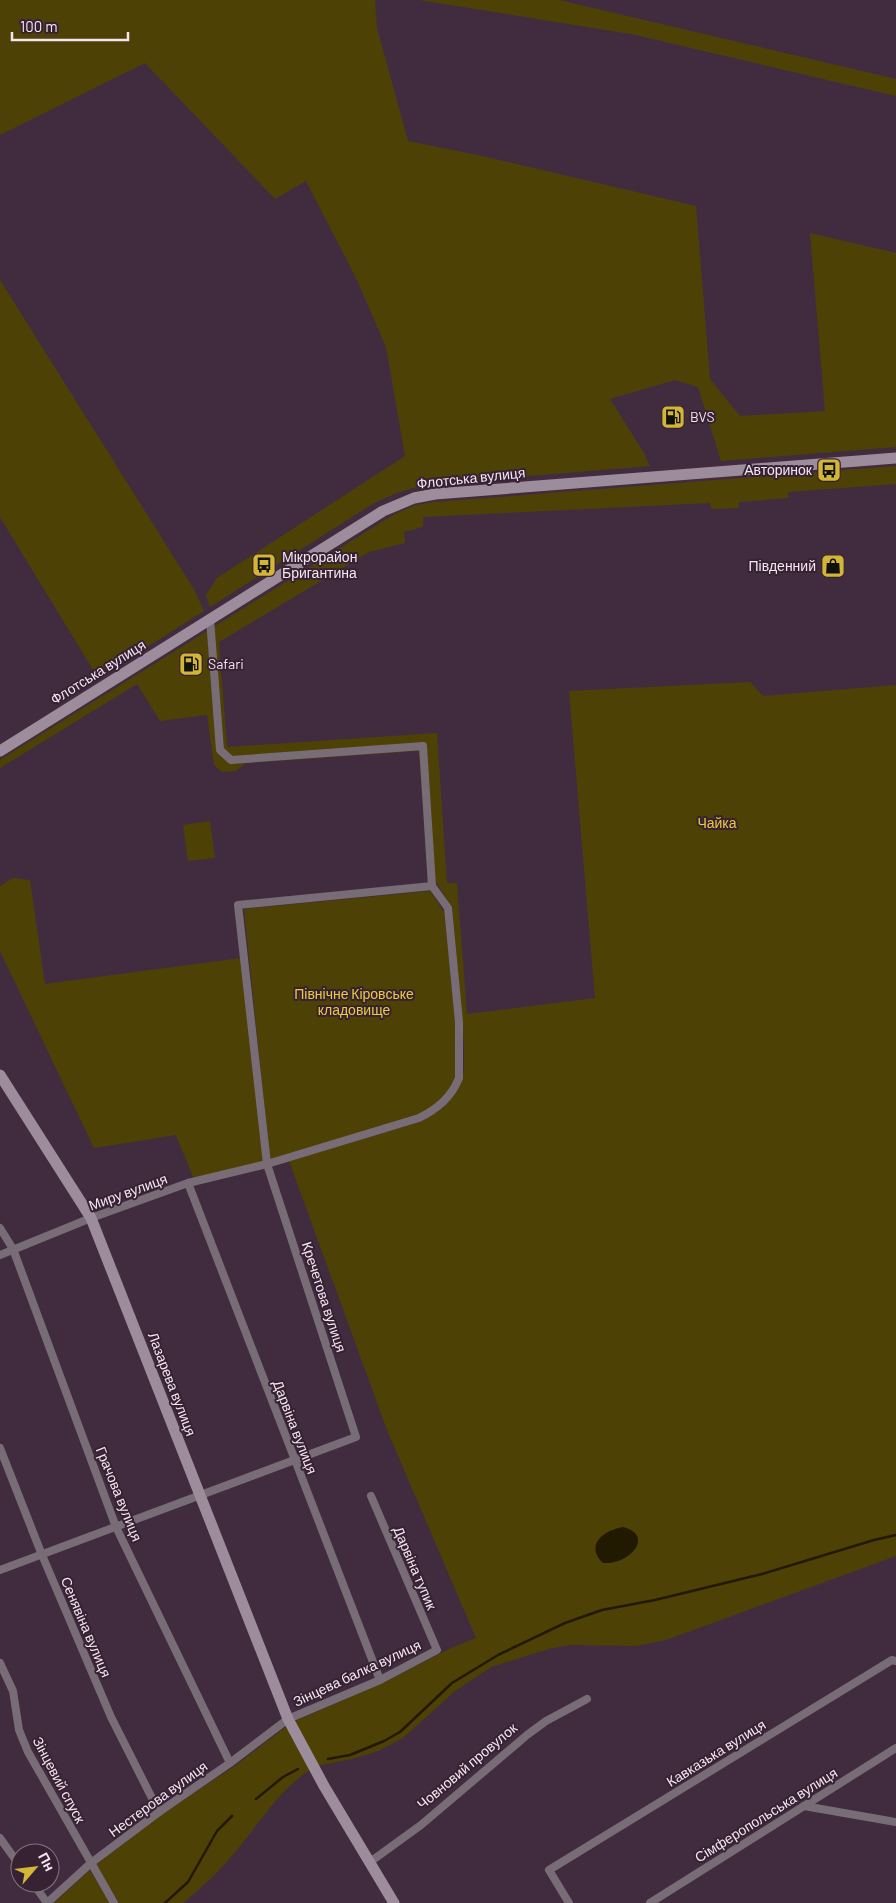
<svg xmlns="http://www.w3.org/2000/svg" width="896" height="1903" font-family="Barlow,sans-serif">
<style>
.green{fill:#4e4106}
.water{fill:#211a00}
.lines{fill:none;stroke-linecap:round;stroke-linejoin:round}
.stream{stroke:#211a00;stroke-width:2.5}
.street{stroke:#786d76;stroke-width:8}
.secondary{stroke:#9d8c9b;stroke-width:11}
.labels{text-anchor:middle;stroke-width:4;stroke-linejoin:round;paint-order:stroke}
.poi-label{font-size:14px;fill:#f3e6f1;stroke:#372234;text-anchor:start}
.street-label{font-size:14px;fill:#f3e6f1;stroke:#372234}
.park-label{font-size:14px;fill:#ebcb3d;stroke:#372234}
</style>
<rect width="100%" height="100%" fill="#412c3f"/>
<g class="green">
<path d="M0,0H375L377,28L408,141L482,156L696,206L710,379L740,416L825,411L810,233L896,253V447L721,461L698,387L675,380L610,399L644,453L650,466L434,484C411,487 392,494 371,505L210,607L206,595L217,578L405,456L386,347L356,278L306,181L275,199L145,63L0,135Z"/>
<path d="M419,0H559L896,79V96L631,34Z"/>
<path d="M0,280L195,591L204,611L98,678L0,517Z"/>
<path d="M896,466V484L788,492V498L739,502V508L711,509L710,503L423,517V527L404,532L405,543L369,552L219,642L227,747L437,733L447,883H457L467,1014L595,998L569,691L750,682L763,696L896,685V1556L666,1640L636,1646L571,1645L552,1648L491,1667L455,1691L403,1738L378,1751L352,1759L317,1766L293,1722L381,1684L449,1649L476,1638L387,1430L289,1161L420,1122L443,1108L459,1087L464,1071V1046L452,907L435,880L428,881L419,751L246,763L236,771L222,772L214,765L207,715L160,721L137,684L0,768V760L393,515L415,505L435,502Z"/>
<path d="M210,821L215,858L188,861L183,825Z"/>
<path d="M13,878L30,880L45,984L241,958L265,1162L194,1179L176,1135L94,1148L0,951V886Z"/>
<path d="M430,891L444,912L456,1022L457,1070L454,1084L439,1103L418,1116L270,1160L244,909Z"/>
<path d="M287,1726L311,1769C279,1790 260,1822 236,1851C220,1871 202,1887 183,1903H119L96,1865L161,1815L235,1766Z"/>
<path d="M90,1870L110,1903H54Z"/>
</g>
<path class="water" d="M623,1527C655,1535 630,1565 603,1563C584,1545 604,1530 623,1527Z"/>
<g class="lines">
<g class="stream">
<path d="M328,1759L350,1755L384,1741L400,1732L452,1683L498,1655L565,1623L602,1610L655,1600L762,1574L874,1540L896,1535"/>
<path d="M256,1799L283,1777L298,1769"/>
<path d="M165,1903L188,1882L217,1831L232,1816"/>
</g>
<g class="street">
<path d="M188,1183L380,1680"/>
<path d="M0,1228L13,1249L116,1527L230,1763"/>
<path d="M0,1255L91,1218L188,1183L267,1164L419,1118C437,1109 451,1098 459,1078V1022L448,908L432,886L423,746L231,760L220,750L210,619"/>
<path d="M0,1448L42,1555L111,1717L159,1812"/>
<path d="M0,1570L356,1437L267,1164L238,905L432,886"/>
<path d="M0,1663L13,1691L19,1730L28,1752L114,1903"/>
<path d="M804,1806L896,1822"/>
<path d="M0,1838L20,1866"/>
<path d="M370,1862L421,1825L527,1735L546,1721L587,1699"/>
<path d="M33,1883L47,1903"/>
<path d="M47,1903L91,1863L159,1812L230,1763L288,1719L380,1680L437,1650L371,1496"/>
<path d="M569,1903L549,1870L892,1660L896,1661"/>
<path d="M650,1903L896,1748"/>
</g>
<g class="secondary">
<path d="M0,751L383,511L414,498L435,494L896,458"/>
<path d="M0,1075L91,1218L288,1719L324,1786L394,1903"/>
</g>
</g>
<defs>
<g id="fuel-square" transform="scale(1.25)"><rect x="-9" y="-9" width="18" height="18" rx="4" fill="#d3b635" stroke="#372234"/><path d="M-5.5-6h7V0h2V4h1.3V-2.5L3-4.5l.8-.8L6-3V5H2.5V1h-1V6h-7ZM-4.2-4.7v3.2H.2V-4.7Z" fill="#111"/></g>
<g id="bus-square" transform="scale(1.25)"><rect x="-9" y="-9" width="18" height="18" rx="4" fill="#d3b635" stroke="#372234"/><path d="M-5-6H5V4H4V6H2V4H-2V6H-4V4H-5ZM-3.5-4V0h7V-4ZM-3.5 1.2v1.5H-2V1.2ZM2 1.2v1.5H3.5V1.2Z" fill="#111"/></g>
<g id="shop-square" transform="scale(1.25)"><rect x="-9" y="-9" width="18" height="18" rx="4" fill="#d3b635" stroke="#372234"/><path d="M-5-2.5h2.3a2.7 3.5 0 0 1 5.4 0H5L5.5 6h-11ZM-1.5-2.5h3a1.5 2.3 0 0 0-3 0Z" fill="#111"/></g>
</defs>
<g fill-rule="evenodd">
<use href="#fuel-square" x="673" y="417"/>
<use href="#bus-square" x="829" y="470"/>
<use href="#bus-square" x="264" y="565"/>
<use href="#shop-square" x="833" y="566"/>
<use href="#fuel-square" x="191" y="664"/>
</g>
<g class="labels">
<g class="poi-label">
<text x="690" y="422">BVS</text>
<text x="812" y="475" text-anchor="end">Авторинок</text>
<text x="282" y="562">Мікрорайон<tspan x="282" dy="16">Бригантина</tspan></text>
<text x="816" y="571" text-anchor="end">Південний</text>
<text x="208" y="669">Safari</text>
</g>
<g class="street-label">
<text transform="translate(471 478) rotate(-6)" y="5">Флотська вулиця</text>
<text transform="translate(98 672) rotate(-32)" y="5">Флотська вулиця</text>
<text transform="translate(128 1192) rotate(-20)" y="5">Миру вулиця</text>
<text transform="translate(324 1297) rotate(72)" y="5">Кречетова вулиця</text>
<text transform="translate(172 1384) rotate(69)" y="5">Лазарева вулиця</text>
<text transform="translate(295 1427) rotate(69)" y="5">Дарвіна вулиця</text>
<text transform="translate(119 1494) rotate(68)" y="5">Грачова вулиця</text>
<text transform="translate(415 1568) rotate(67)" y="5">Дарвіна тупик</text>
<text transform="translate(86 1627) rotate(67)" y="5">Сенявіна вулиця</text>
<text transform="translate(357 1673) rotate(-25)" y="5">Зінцева балка вулиця</text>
<text transform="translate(716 1753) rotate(-32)" y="5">Кавказька вулиця</text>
<text transform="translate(467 1766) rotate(-40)" y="5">Човновий провулок</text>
<text transform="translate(59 1780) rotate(62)" y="5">Зінцевий спуск</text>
<text transform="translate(158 1799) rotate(-36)" y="5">Нестерова вулиця</text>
<text transform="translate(766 1815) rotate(-32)" y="5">Сімферопольська вулиця</text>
</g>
<g class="park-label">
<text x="717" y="828">Чайка</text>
<text x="354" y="999">Північне Кіровське<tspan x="354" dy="16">кладовище</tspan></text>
</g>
</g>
<g transform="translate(35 1868) rotate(62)"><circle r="24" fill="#372234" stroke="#827080"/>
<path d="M0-4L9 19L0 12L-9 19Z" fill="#d3b635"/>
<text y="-8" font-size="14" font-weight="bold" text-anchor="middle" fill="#f3e6f1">Пн</text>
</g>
<path d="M12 32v8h116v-8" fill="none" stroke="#f3e6f1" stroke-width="2.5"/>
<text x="20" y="32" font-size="15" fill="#f3e6f1" stroke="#372234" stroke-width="4" paint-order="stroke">100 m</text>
</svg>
